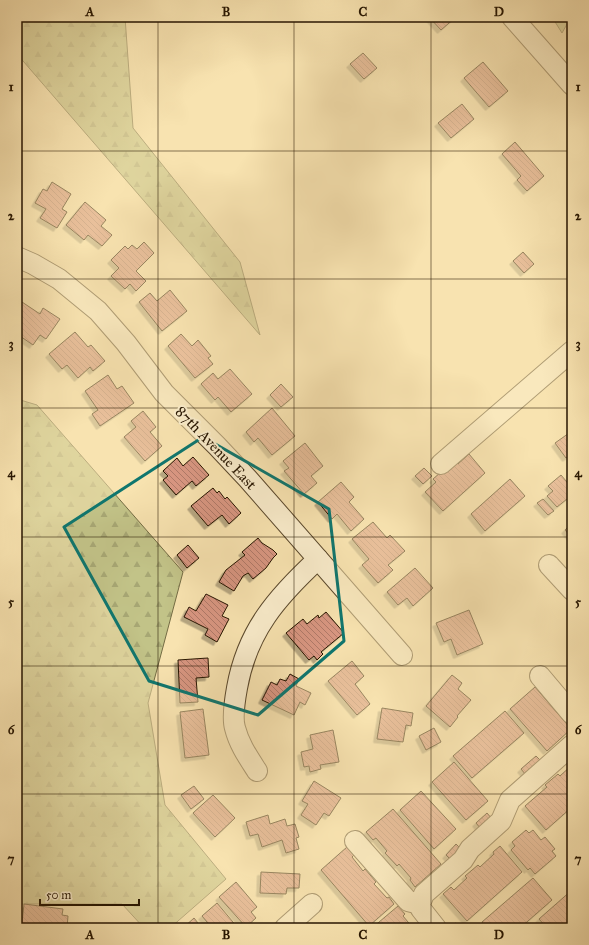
<svg xmlns="http://www.w3.org/2000/svg" width="589" height="945" font-family="'IM FELL Great Primer',serif">
<style>
.forest{fill:url(#forest-firs);stroke:#746c44}
.building{fill:url(#building-back-hatch);stroke:#261500;filter:url(#shadow)}
.lines{fill:none;stroke-linecap:round;stroke-linejoin:round}
.minor-casing{stroke:#5a482c;stroke-width:22}
.minor{stroke:#faedcc;stroke-width:20}
.marked{fill:none;stroke:#0f766e;stroke-width:3;stroke-linejoin:round}
.grid{fill:none;stroke:#261500;stroke-width:1;stroke-opacity:0.55}
.labels{text-anchor:middle;stroke-width:4;stroke-linejoin:round;paint-order:stroke}
.street-label{font-size:15px;fill:#261500;stroke:#faedcc}
.neatline{fill:none;stroke:#261500;stroke-width:1.5}
.grid-label{font-size:13px;text-anchor:middle;font-weight:bold;fill:#261500}
</style>
<defs>
<pattern id="forest-firs" width="22" height="20" patternUnits="userSpaceOnUse"><rect width="22" height="20" fill="#c2c388"/><path d="M5 1l3.5 6h-7zM16 11l3.5 6h-7z" fill="#a7a774"/></pattern>
<pattern id="building-back-hatch" width="6" height="6" patternUnits="userSpaceOnUse"><rect width="6" height="6" fill="#d89681"/><path d="M-1 5l2 2M0 0l6 6M5-1l2 2" fill="none" stroke="#af7967"/></pattern>
<filter id="shadow"><feDropShadow dx="-3.5" dy="3.5" stdDeviation="0" flood-color="#0004"/></filter>
</defs>
<rect width="100%" height="100%" fill="#f8e3b0"/>
<filter id="stains"><feTurbulence type="fractalNoise" baseFrequency=".005" numOctaves="4"/><feColorMatrix values="0 0 0 0 .2 0 0 0 0 .09 0 0 0 0 .02 0 0 0 .5 -.17"/></filter>
<radialGradient id="worn" r=".72"><stop offset=".6" stop-color="#630" stop-opacity="0"/><stop offset="1" stop-color="#630" stop-opacity=".3"/></radialGradient>
<g class="forest">
<path d="M17,17H125L133,128L240,262L260,335L17,54Z"/>
<path d="M552,17H571L562,33Z"/>
<path d="M17,399L37,405L183,572L148,703L165,805L226,879L170,928H144L122,904H17Z"/>
</g>
<g class="building">
<path d="M429,17H456L441,30Z"/>
<path d="M363,53L377,68L364,79L350,64Z"/>
<path d="M483,62L508,91L489,107L464,78Z"/>
<path d="M462,104L474,119L451,138L438,123Z"/>
<path d="M515,142L544,176L527,191L517,180L521,176L502,154Z"/>
<path d="M52,182L71,194L62,209L67,212L57,228L40,218L46,209L35,203L43,189L47,191Z"/>
<path d="M85,202L106,220L101,226L112,235L102,246L88,235L84,240L66,225Z"/>
<path d="M144,242L154,253L136,271L146,281L136,291L130,284L125,289L111,276L119,268L111,260L125,246L128,249L132,245L137,249Z"/>
<path d="M523,252L534,264L524,273L513,261Z"/>
<path d="M170,290L187,311L162,331L139,302L150,293L157,301Z"/>
<path d="M22,302L40,314L43,308L60,319L46,339L40,335L33,345L17,334V309Z"/>
<path d="M75,332L88,347L91,345L105,361L93,371L90,367L78,378L67,365L62,369L49,354Z"/>
<path d="M181,334L192,346L198,340L211,356L208,358L213,364L195,378L168,346Z"/>
<path d="M230,369L252,394L231,412L218,397L215,400L201,384L213,373L218,379Z"/>
<path d="M108,375L117,389L122,386L134,403L100,426L92,414L98,410L85,391Z"/>
<path d="M281,384L293,397L281,407L270,395Z"/>
<path d="M272,408L295,436L272,455L258,438L254,442L246,432Z"/>
<path d="M143,411L156,427L150,432L162,446L145,461L124,437L136,427L131,421Z"/>
<path d="M572,431V454L566,458L555,443Z"/>
<path d="M305,443L323,466L311,476L317,483L304,494L284,471L289,468L283,461Z"/>
<path d="M469,454L485,473L443,511L425,492L436,482L433,479L455,460L458,464Z"/>
<path d="M193,457L209,475L196,486L192,481L176,495L163,480L168,476L163,471L177,458L183,466Z"/>
<path d="M424,468L432,476L423,484L415,476Z"/>
<path d="M561,475L572,488V495L557,507L547,496L553,491L548,486Z"/>
<path d="M510,479L525,496L485,531L471,514Z"/>
<path d="M341,482L354,497L349,502L364,519L351,531L337,514L332,519L318,502Z"/>
<path d="M213,488L217,493L219,491L225,499L227,497L241,513L229,524L222,515L208,526L191,506Z"/>
<path d="M543,499L554,511L548,515L537,503Z"/>
<path d="M373,522L387,538L390,535L405,551L388,565L393,570L378,583L362,565L369,559L352,539Z"/>
<path d="M572,523V538L565,530Z"/>
<path d="M258,538L262,543L273,550L277,554L273,558L266,568L253,579L248,573L243,576L234,591L219,582L226,570L245,555L242,552Z"/>
<path d="M188,545L199,558L187,568L177,555Z"/>
<path d="M415,568L433,588L413,606L407,598L398,605L387,592Z"/>
<path d="M206,594L228,605L222,616L229,619L217,642L205,635L208,629L184,617L189,607L196,611Z"/>
<path d="M469,610L483,644L457,655L451,639L444,642L436,623Z"/>
<path d="M326,612L344,633L321,652L323,654L317,660L314,656L309,660L286,633L303,619L307,624L318,615L319,618Z"/>
<path d="M208,658L209,677L196,678L198,702L180,703L178,660Z"/>
<path d="M352,661L364,676L355,684L370,704L357,715L328,681Z"/>
<path d="M290,674L299,679L296,686L311,693L305,705L300,702L294,715L262,700L271,682L277,685L280,679L286,681Z"/>
<path d="M452,675L462,683L458,689L471,700L457,716L458,717L450,727L426,706Z"/>
<path d="M535,687L571,729L547,751L510,709Z"/>
<path d="M382,708L413,713L411,726L406,725L403,742L377,739Z"/>
<path d="M203,709L209,755L185,758L180,712Z"/>
<path d="M505,711L524,733L472,778L453,756Z"/>
<path d="M434,728L441,742L426,750L419,736Z"/>
<path d="M333,730L339,762L320,765L321,769L310,772L309,766L304,767L301,752L313,749L310,735Z"/>
<path d="M536,756L541,761L526,775L521,769Z"/>
<path d="M454,762L488,801L466,820L432,782Z"/>
<path d="M572,765V807L546,830L525,806L547,787L545,785L558,774L560,776Z"/>
<path d="M314,781L341,798L329,816L324,813L316,825L301,815L308,804L302,801Z"/>
<path d="M194,786L204,799L191,809L181,795Z"/>
<path d="M421,791L456,829L434,849L400,810Z"/>
<path d="M213,795L235,818L215,837L193,813Z"/>
<path d="M393,809L441,864L415,887L410,880L411,878L399,864L397,866L385,853L387,851L376,838L373,840L366,832Z"/>
<path d="M487,813L492,819L481,829L476,823Z"/>
<path d="M268,815L270,824L285,819L287,826L295,824L299,837L296,838L299,849L286,853L282,840L262,847L258,834L250,836L246,822Z"/>
<path d="M526,830L529,833L533,830L541,840L545,837L555,849L552,851L556,856L535,874L530,868L528,870L511,850L515,846L512,842Z"/>
<path d="M456,844L462,850L451,860L446,855Z"/>
<path d="M500,846L522,872L467,921L443,894L451,887L454,890L467,878L465,876L478,865L480,867L494,854L493,852Z"/>
<path d="M347,847L354,855L352,857L363,871L365,869L376,882L374,884L387,898L389,897L394,904L369,926L321,870Z"/>
<path d="M261,872L300,874L299,888H287L286,894L260,893Z"/>
<path d="M533,878L552,900L520,928H486L482,922Z"/>
<path d="M236,882L257,907L251,912L256,918L246,927L219,897Z"/>
<path d="M572,890V928H547L539,919Z"/>
<path d="M217,903L238,928H212L202,916Z"/>
<path d="M24,904L63,909L62,915L68,916L67,928L22,923Z"/>
<path d="M398,906L405,914L403,916L413,928H372Z"/>
<path d="M194,918L202,928H183Z"/>
<path d="M455,923L467,928H453Z"/>
</g>
<g class="lines">
<g class="minor-casing">
<g id="minor">
<path d="M512,17L572,85"/>
<path d="M17,257L33,264L59,279L98,311L126,343L164,393L217,446L248,479L402,655"/>
<path d="M441,464L572,351"/>
<path d="M549,565L572,590"/>
<path d="M540,676L572,714"/>
<path d="M257,771C248,757 239,744 235,728C232,718 235,699 237,688C247,631 277,597 318,559"/>
<path d="M355,841L408,901L420,904"/>
<path d="M285,928L312,904"/>
<path d="M436,928L421,909L420,904L424,894L463,860L470,849L501,821L510,800L572,745"/>
</g>
</g>
<use href="#minor" class="minor"/>
</g>
<path d="M0 0H589V945H0ZM203,437L329,509L344,641L258,715L149,681L64,527Z" fill="#f8e3b0" fill-opacity=".55" fill-rule="evenodd"/>
<path class="marked" d="M203,437L329,509L344,641L258,715L149,681L64,527Z"/>
<path class="grid" d="M158,17V928M294,17V928M431,17V928M17,151H572M17,279H572M17,408H572M17,537H572M17,666H572M17,794H572"/>
<g class="labels">
<g class="street-label">
<text transform="translate(216 448) rotate(46)" y="5">87th Avenue East</text>
</g>
</g>
<rect width="589" height="945" fill="none" stroke="#f8e3b0" stroke-width="44"/>
<path d="M40 899v6h99v-6" fill="none" stroke="#261500" stroke-width="2"/>
<text x="46" y="899" font-size="12" fill="#261500" stroke="#faedcc" stroke-width="3" paint-order="stroke">50 m</text>
<rect x="22" y="22" width="545" height="901" class="neatline"/>
<g class="grid-label">
<text x="90" y="16">A</text>
<text x="226" y="16">B</text>
<text x="363" y="16">C</text>
<text x="499" y="16">D</text>
<text x="11" y="91">1</text>
<text x="578" y="91">1</text>
<text x="11" y="220">2</text>
<text x="578" y="220">2</text>
<text x="11" y="348">3</text>
<text x="578" y="348">3</text>
<text x="11" y="477">4</text>
<text x="578" y="477">4</text>
<text x="11" y="606">5</text>
<text x="578" y="606">5</text>
<text x="11" y="734">6</text>
<text x="578" y="734">6</text>
<text x="11" y="863">7</text>
<text x="578" y="863">7</text>
<text x="90" y="939">A</text>
<text x="226" y="939">B</text>
<text x="363" y="939">C</text>
<text x="499" y="939">D</text>
</g>
<rect width="100%" height="100%" filter="url(#stains)"/>
<rect width="100%" height="100%" fill="url(#worn)"/>
</svg>
